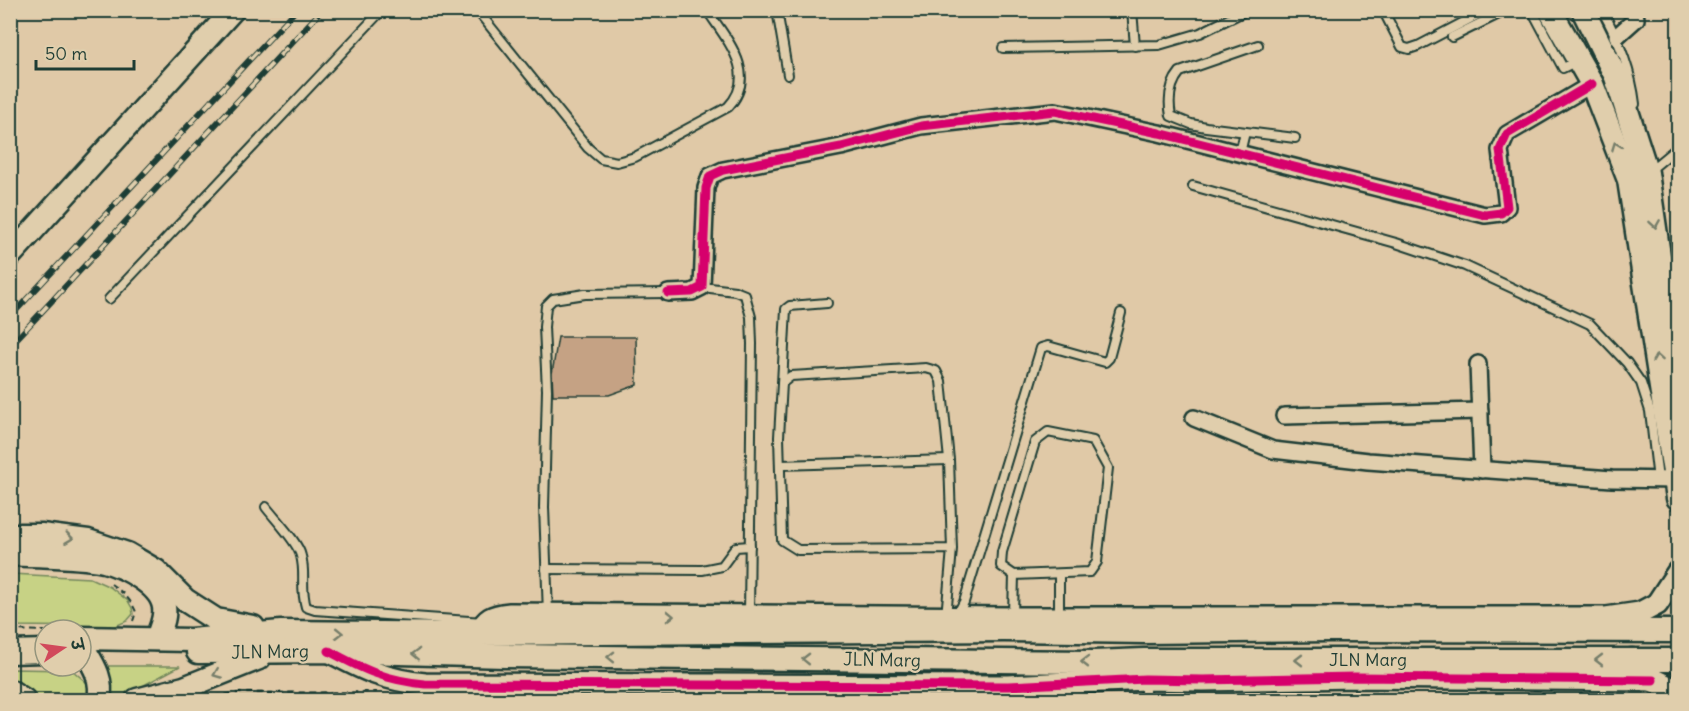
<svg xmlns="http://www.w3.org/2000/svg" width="1689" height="711" font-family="Delius,'Playpen Sans Deva',sans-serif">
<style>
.green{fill:#c7d285;stroke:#73885c;stroke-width:1.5}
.building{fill:#c5a284;stroke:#1f3d34;stroke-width:1.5}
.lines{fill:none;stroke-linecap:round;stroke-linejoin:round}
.lane-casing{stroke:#1f3d34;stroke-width:12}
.street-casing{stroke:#1f3d34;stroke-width:20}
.secondary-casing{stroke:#1f3d34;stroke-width:26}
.primary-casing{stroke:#1f3d34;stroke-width:27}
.path{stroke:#1f3d34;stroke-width:2;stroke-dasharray:6 4.5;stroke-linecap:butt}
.lane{stroke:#e0ceac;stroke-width:8}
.street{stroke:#e0ceac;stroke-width:15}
.secondary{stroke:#e0ceac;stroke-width:21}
.primary{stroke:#e0ceac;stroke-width:22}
.rail-casing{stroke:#1f3d34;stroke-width:6}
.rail{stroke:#e0ceac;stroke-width:4;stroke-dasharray:11;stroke-linecap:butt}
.cycleway-casing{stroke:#e0ceac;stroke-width:13}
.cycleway{stroke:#d6006c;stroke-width:9}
.oneway{stroke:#767e6a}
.labels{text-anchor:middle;stroke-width:4.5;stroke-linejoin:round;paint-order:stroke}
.street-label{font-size:18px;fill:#1f3d34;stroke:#e0ceac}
</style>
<rect width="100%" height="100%" fill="#e0c9a7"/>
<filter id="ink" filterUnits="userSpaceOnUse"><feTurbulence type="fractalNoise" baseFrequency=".0167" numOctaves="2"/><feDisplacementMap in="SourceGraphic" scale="12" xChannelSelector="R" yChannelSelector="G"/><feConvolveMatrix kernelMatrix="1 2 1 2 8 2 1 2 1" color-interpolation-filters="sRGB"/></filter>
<g filter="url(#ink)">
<g class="green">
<path d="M11,574L90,578L110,587L128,601L132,608L133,614L127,621L113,627L11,626Z"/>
<path d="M102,666H180L146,684L121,700H110C116,688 109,677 102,666Z"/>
<path d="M11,669L72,670L87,683L91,691L89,700H39L11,685Z"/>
<path d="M236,697L1058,700H212Z"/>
</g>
<path class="building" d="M558,337H636L637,385L609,395H553L552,374Z"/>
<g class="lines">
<g class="lane-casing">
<g id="lane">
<path d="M477,10L588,148L601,159L617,162L635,157L728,107C759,75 727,40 707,10"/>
<path d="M777,10L788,75"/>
<path d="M1132,10L1135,46"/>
<path d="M1383,10L1402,47L1409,49L1418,46L1487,10"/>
<path d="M1532,10L1563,68L1577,61"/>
<path d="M1602,10C1619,40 1631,70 1635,104"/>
<path d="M1452,37L1507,10"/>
<path d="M1258,45L1180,72C1169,85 1168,100 1171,116L1191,124L1206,127L1295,138"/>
<path d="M1003,48L1159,45L1200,33L1247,10"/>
<path d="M1240,153L1245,132"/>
<path d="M1649,171L1678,147"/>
<path d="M1193,186L1396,243L1465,266L1590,324L1627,363L1641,383L1650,411L1658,480"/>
<path d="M702,287L735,291L745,295L751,317L752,344L749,615"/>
<path d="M109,299L382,10"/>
<path d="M782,383L786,309L790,306L827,303"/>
<path d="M1048,432L1093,441L1108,468L1097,562L1090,572L1014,575L1001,566L1002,552L1035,442Z"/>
<path d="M780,465L949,460"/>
<path d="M266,507C275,519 298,542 301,556C306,574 300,587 306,607L315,610L483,622"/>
<path d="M546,569L702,570L722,566L736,547L750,546"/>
<path d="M548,614L544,507L547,390L544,327L546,306L553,299L585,294L668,293"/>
<path d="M957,615L964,602L1041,348L1048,346L1105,362L1109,358L1121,313"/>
<path d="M1013,615L1014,575"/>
<path d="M946,617L952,549L949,460L941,381L936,371L926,368L791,376L782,383L779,437L782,540L798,550L952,549"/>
<path d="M1059,617V574"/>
<path d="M1145,700V681"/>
</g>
</g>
<g class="street-casing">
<g id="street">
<path d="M1617,36L1636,19L1635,10"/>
<path d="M668,293L692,292L702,287L706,188L710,176L723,170L841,147L921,126L1055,111L1159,133L1485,215L1501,213L1507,207L1500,150L1507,134L1592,84"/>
<path d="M1478,364L1482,470"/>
<path d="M1284,416L1480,411"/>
<path d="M1194,418L1273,450L1368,461L1612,479L1676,480"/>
</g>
</g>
<g class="secondary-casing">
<g id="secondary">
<path d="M10,256L233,10"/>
<path d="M478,634C487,618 491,616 510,614L1013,618H1606L1640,613L1657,604L1678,572"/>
<path d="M329,651C364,670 385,680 425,684L1008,686L1145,679L1203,680L1356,677L1653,680"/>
</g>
</g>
<g class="primary-casing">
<g id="primary">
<path d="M1550,10L1592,84L1629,180L1678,498"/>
<path d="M1583,10L1616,77L1647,173L1678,387"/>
<path d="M10,535H41L88,541L127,554L156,571L185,600L216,620L253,627"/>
<path d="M10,554C39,556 76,555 104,561C124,566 161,585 164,607C166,618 160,629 157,639"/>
<path d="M81,638L191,640L281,632L478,634L1004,630L1145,632L1330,630L1678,631"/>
<path d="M85,651C95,667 103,681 99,700"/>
<path d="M10,652L45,651"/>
<path d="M198,652L329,651L505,656L1094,662L1144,660H1678"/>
<path d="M1632,660L1653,680L1678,692"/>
<path d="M10,691L24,700"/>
<path d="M137,700L184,688L259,658"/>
</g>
</g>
<g class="path">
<path d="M111,584C122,592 131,599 136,612L133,621"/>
<path d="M10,630L45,631"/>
<path d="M215,696L235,693L377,692"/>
</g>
<use href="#lane" class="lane"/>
<use href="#street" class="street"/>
<use href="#secondary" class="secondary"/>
<use href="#primary" class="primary"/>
<g class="rail-casing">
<g id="rail">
<path d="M10,317L296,10"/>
<path d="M10,346L322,10"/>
</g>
</g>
<use href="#rail" class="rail"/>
<g class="cycleway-casing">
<g id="cycleway">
<path d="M668,293L692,292L702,287L706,188L710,176L723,170L841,147L921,126L1055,111L1159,133L1485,215L1501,213L1507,207L1500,150L1507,134L1592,84"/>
<path d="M329,651C364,670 385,680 425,684L1008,686L1145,679L1203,680L1356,677L1653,680"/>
</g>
</g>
<use href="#cycleway" class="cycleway"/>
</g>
<defs><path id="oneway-chevron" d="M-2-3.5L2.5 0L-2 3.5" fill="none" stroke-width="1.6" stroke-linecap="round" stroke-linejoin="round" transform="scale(1.5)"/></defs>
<g class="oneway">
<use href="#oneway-chevron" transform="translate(1616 146) rotate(-111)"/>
<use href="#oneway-chevron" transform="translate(1655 224) rotate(81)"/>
<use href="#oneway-chevron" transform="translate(1657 358) rotate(-99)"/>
<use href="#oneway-chevron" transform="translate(69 538) rotate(7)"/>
<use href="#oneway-chevron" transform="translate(670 616) rotate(1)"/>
<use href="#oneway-chevron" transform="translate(339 633) rotate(1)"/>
<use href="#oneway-chevron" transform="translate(416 654) rotate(-178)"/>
<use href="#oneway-chevron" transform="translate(611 657) rotate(-179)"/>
<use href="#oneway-chevron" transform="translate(806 659) rotate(-179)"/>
<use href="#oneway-chevron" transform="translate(1299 660) rotate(180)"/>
<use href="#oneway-chevron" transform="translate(1599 660) rotate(180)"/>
<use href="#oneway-chevron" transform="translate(1085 662) rotate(-180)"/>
<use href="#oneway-chevron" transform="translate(217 674) rotate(158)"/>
</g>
</g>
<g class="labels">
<g class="street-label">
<text transform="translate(270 652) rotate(-1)" y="6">JLN Marg</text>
<text transform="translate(882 660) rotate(1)" y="6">JLN Marg</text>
<text x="1368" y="666">JLN Marg</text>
</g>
</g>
<rect width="1689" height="711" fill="none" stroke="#e0ceac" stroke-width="36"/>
<rect x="18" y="18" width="1653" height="675" fill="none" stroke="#1f3d34" stroke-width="2" filter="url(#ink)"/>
<g transform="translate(63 648) rotate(77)"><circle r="28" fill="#e0ceac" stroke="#93947c" stroke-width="1.5"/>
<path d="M0-4.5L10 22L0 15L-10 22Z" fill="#d1495b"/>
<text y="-9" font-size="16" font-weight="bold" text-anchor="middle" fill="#1f3d34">उ</text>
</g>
<path d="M36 60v9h98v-9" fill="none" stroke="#1f3d34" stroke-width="3"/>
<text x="45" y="60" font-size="18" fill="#1f3d34" stroke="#e0ceac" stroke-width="4.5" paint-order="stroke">50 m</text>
</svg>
